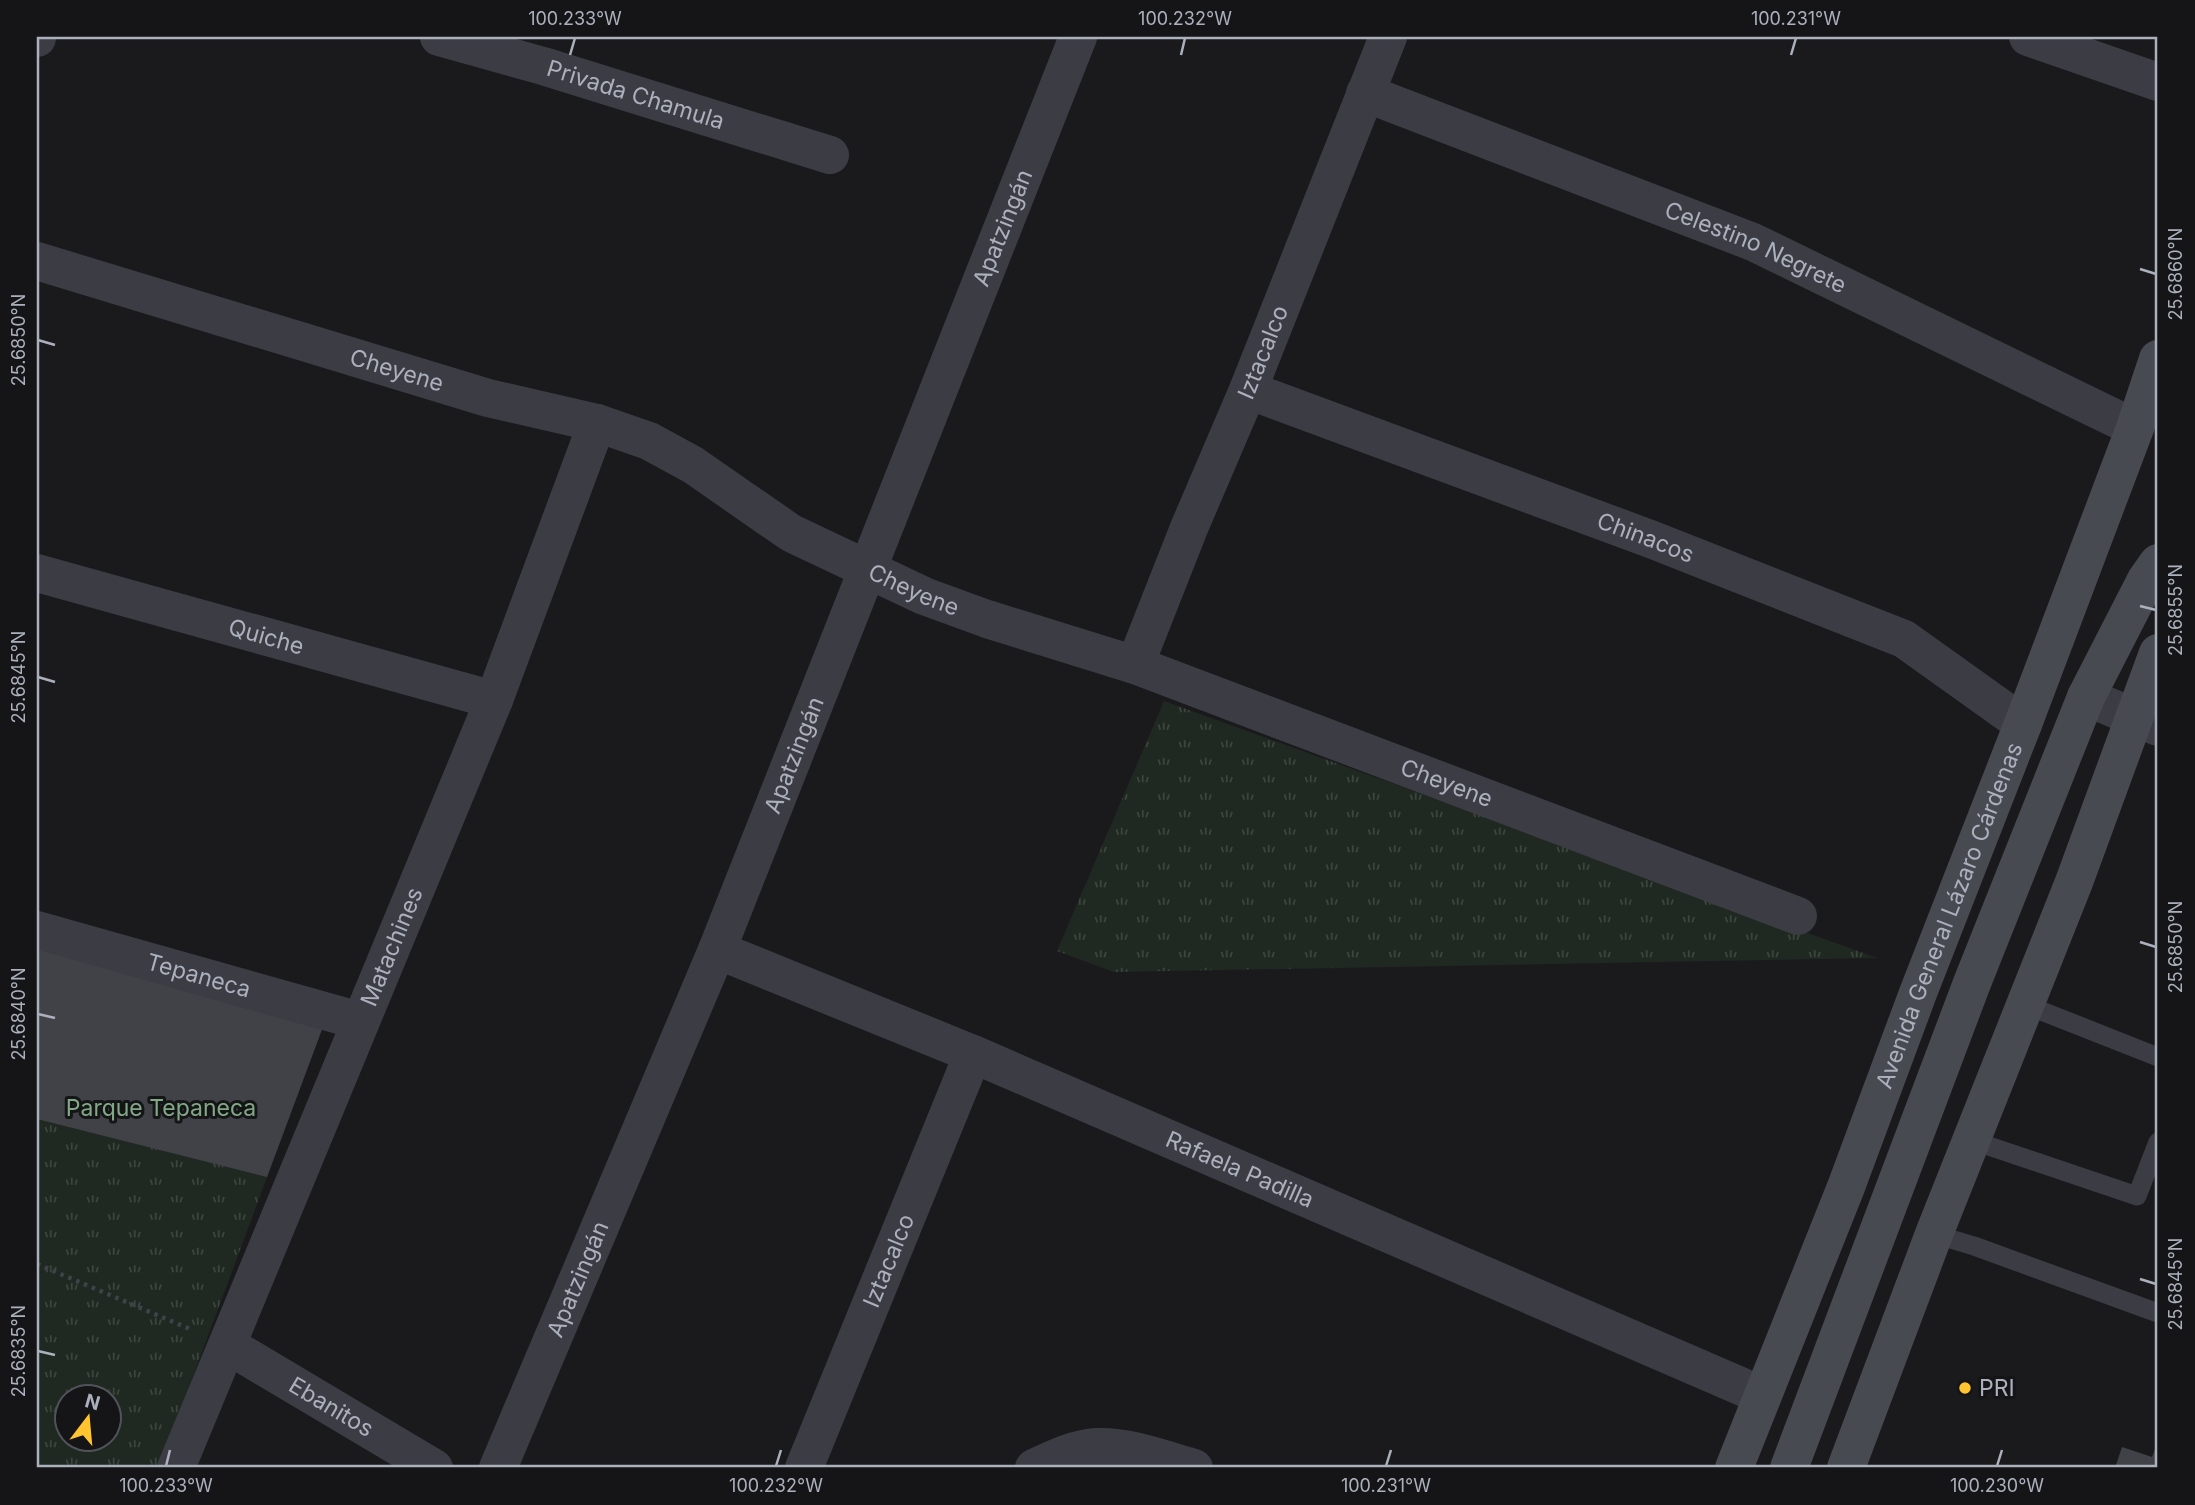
<svg xmlns="http://www.w3.org/2000/svg" width="2195" height="1505" font-family="Inter,sans-serif">
<style>
.park{fill:url(#park-tufts);fill-rule:evenodd}
.building{fill:#414247}
.lines{fill:none;stroke-linecap:round;stroke-linejoin:round}
.path{stroke:#404249;stroke-width:4.5;stroke-dasharray:3.5 5;stroke-linecap:butt}
.lane{stroke:#3c3d44;stroke-width:19}
.street{stroke:#3c3d44;stroke-width:38}
.secondary{stroke:#484a52;stroke-width:38}
.ticks{fill:none;stroke:#abb0bd;stroke-width:2.5}
.poi-dot{fill:#ffc42f;stroke:#151518;stroke-width:2.5}
.labels{text-anchor:middle;stroke-width:6;stroke-linejoin:round;paint-order:stroke}
.street-label{font-size:23px;fill:#abb0bd;stroke:#151518}
.park-label{font-size:23px;fill:#81a986;stroke:#151518}
.poi-label{font-size:23px;fill:#abb0bd;stroke:#151518;text-anchor:start}
.neatline{fill:none;stroke:#abb0bd;stroke-width:2.5}
.ticks-label{font-size:18px;text-anchor:middle;fill:#abb0bd}
</style>
<defs>
<pattern id="park-tufts" width="24" height="20" patternUnits="userSpaceOnUse" patternTransform="scale(1.75)"><rect width="24" height="20" fill="#1f2821"/><path d="M3 7l-1-3M5 7V3M7 7l1-3M15 17l-1-3M17 17v-4M19 17l1-3" fill="none" stroke="#3d453f"/></pattern>
</defs>
<rect width="100%" height="100%" fill="#1a1a1d"/>
<g class="park">
<path d="M1164,701L1877,958L1114,972L1057,951Z"/>
<path d="M37,946L324,1024L159,1468H37ZM66,1396H108V1438H66Z"/>
</g>
<g class="building">
<path d="M37,946L324,1024L267,1177L37,1119Z"/>
<path d="M2158,1441V1468H2115L2122,1447L2152,1457Z"/>
</g>
<g class="lines">
<path class="path" d="M37,1264L190,1329"/>
<g class="lane">
<path d="M2024,1004L2158,1057"/>
<path d="M1971,1140L2137,1196L2158,1142"/>
<path d="M1934,1234L1974,1246L2158,1313"/>
</g>
<g class="street">
<path id="s1" d="M439,37L543,66L830,155"/>
<path d="M2028,37L2158,82"/>
<path d="M37,38V37"/>
<path id="s2" d="M1365,93L1753,242L2135,428"/>
<path id="s3" d="M37,261L488,398L597,423L649,441L693,465L791,533L924,596L987,619L1135,665L1798,916"/>
<path id="s4" d="M1248,390L1653,540L1904,639L2023,724"/>
<path id="s5" d="M37,573L494,700"/>
<path id="s6" d="M1135,665L1189,528L1248,390L1388,37"/>
<path d="M2086,697L2158,727"/>
<path id="s7" d="M37,930L360,1021"/>
<path id="s8" d="M717,950L973,1054L1761,1395"/>
<path id="s9" d="M229,1346L434,1468"/>
<path id="s10" d="M176,1468L494,700L597,423"/>
<path id="s11" d="M498,1468L717,950L1078,37"/>
<path id="s12" d="M804,1468L973,1054"/>
<path d="M1034,1468C1053,1459 1075,1448 1097,1447C1129,1446 1163,1459 1194,1468"/>
</g>
<g class="secondary">
<path id="s13" d="M1734,1468L1846,1187L1918,993L2023,724L2135,428L2158,359"/>
<path d="M1789,1468L1972,983L2086,697L2146,580L2158,563"/>
<path d="M1846,1468L1934,1234L2074,882L2158,653"/>
</g>
</g>
<path class="ticks" d="M570,55L575,38M1181,55L1185,38M1791,55L1796,38M2140,269L2156,274M38,340L55,345M2140,606L2156,610M38,677L55,682M2140,942L2156,947M38,1014L55,1018M2140,1279L2156,1284M38,1351L55,1355M166,1466L170,1450M776,1466L781,1450M1386,1466L1391,1450M1997,1466L2002,1450"/>
<circle class="poi-dot" cx="1965" cy="1388" r="7"/>
<g class="labels">
<g class="street-label">
<text dy="8" stroke="none"><textPath href="#s1" startOffset="205">Privada Chamula</textPath></text>
<text dy="8" stroke="none"><textPath href="#s11" startOffset="1339">Apatzingán</textPath></text>
<text dy="8" stroke="none"><textPath href="#s2" startOffset="420">Celestino Negrete</textPath></text>
<text dy="8" stroke="none"><textPath href="#s6" startOffset="338">Iztacalco</textPath></text>
<text dy="8" stroke="none"><textPath href="#s3" startOffset="376">Cheyene</textPath></text>
<text dy="8" stroke="none"><textPath href="#s4" startOffset="424">Chinacos</textPath></text>
<text dy="8" stroke="none"><textPath href="#s3" startOffset="943">Cheyene</textPath></text>
<text dy="8" stroke="none"><textPath href="#s5" startOffset="238">Quiche</textPath></text>
<text dy="8" stroke="none"><textPath href="#s11" startOffset="772">Apatzingán</textPath></text>
<text dy="8" stroke="none"><textPath href="#s3" startOffset="1510">Cheyene</textPath></text>
<text dy="8" stroke="none"><textPath href="#s13" startOffset="593">Avenida General Lázaro Cárdenas</textPath></text>
<text dy="8" stroke="none"><textPath href="#s10" startOffset="564">Matachines</textPath></text>
<text dy="8" stroke="none"><textPath href="#s7" startOffset="168">Tepaneca</textPath></text>
<text dy="8" stroke="none"><textPath href="#s8" startOffset="567">Rafaela Padilla</textPath></text>
<text dy="8" stroke="none"><textPath href="#s12" startOffset="224">Iztacalco</textPath></text>
<text dy="8" stroke="none"><textPath href="#s11" startOffset="205">Apatzingán</textPath></text>
<text dy="8" stroke="none"><textPath href="#s9" startOffset="119">Ebanitos</textPath></text>
</g>
<g class="park-label">
<text x="161" y="1116">Parque Tepaneca</text>
</g>
<g class="poi-label">
<text x="1979" y="1396">PRI</text>
</g>
</g>
<rect width="2195" height="1505" fill="none" stroke="#151518" stroke-width="77"/>
<g transform="translate(88 1418) rotate(16)"><circle r="33" fill="#151518" stroke="#51535a" stroke-width="2"/>
<path d="M0-5L12 26L0 18L-12 26Z" fill="#ffc42f"/>
<text y="-10" font-size="19" font-weight="bold" text-anchor="middle" fill="#abb0bd">N</text>
</g>
<rect x="38" y="38" width="2118" height="1428" class="neatline"/>
<g class="ticks-label">
<text x="575" y="25">100.233°W</text>
<text x="1185" y="25">100.232°W</text>
<text x="1796" y="25">100.231°W</text>
<text transform="translate(2176 274) rotate(-90)" y="6">25.6860°N</text>
<text transform="translate(19 340) rotate(-90)" y="6">25.6850°N</text>
<text transform="translate(2176 610) rotate(-90)" y="6">25.6855°N</text>
<text transform="translate(19 677) rotate(-90)" y="6">25.6845°N</text>
<text transform="translate(2176 947) rotate(-90)" y="6">25.6850°N</text>
<text transform="translate(19 1014) rotate(-90)" y="6">25.6840°N</text>
<text transform="translate(2176 1284) rotate(-90)" y="6">25.6845°N</text>
<text transform="translate(19 1351) rotate(-90)" y="6">25.6835°N</text>
<text x="166" y="1492">100.233°W</text>
<text x="776" y="1492">100.232°W</text>
<text x="1386" y="1492">100.231°W</text>
<text x="1997" y="1492">100.230°W</text>
</g>
</svg>
